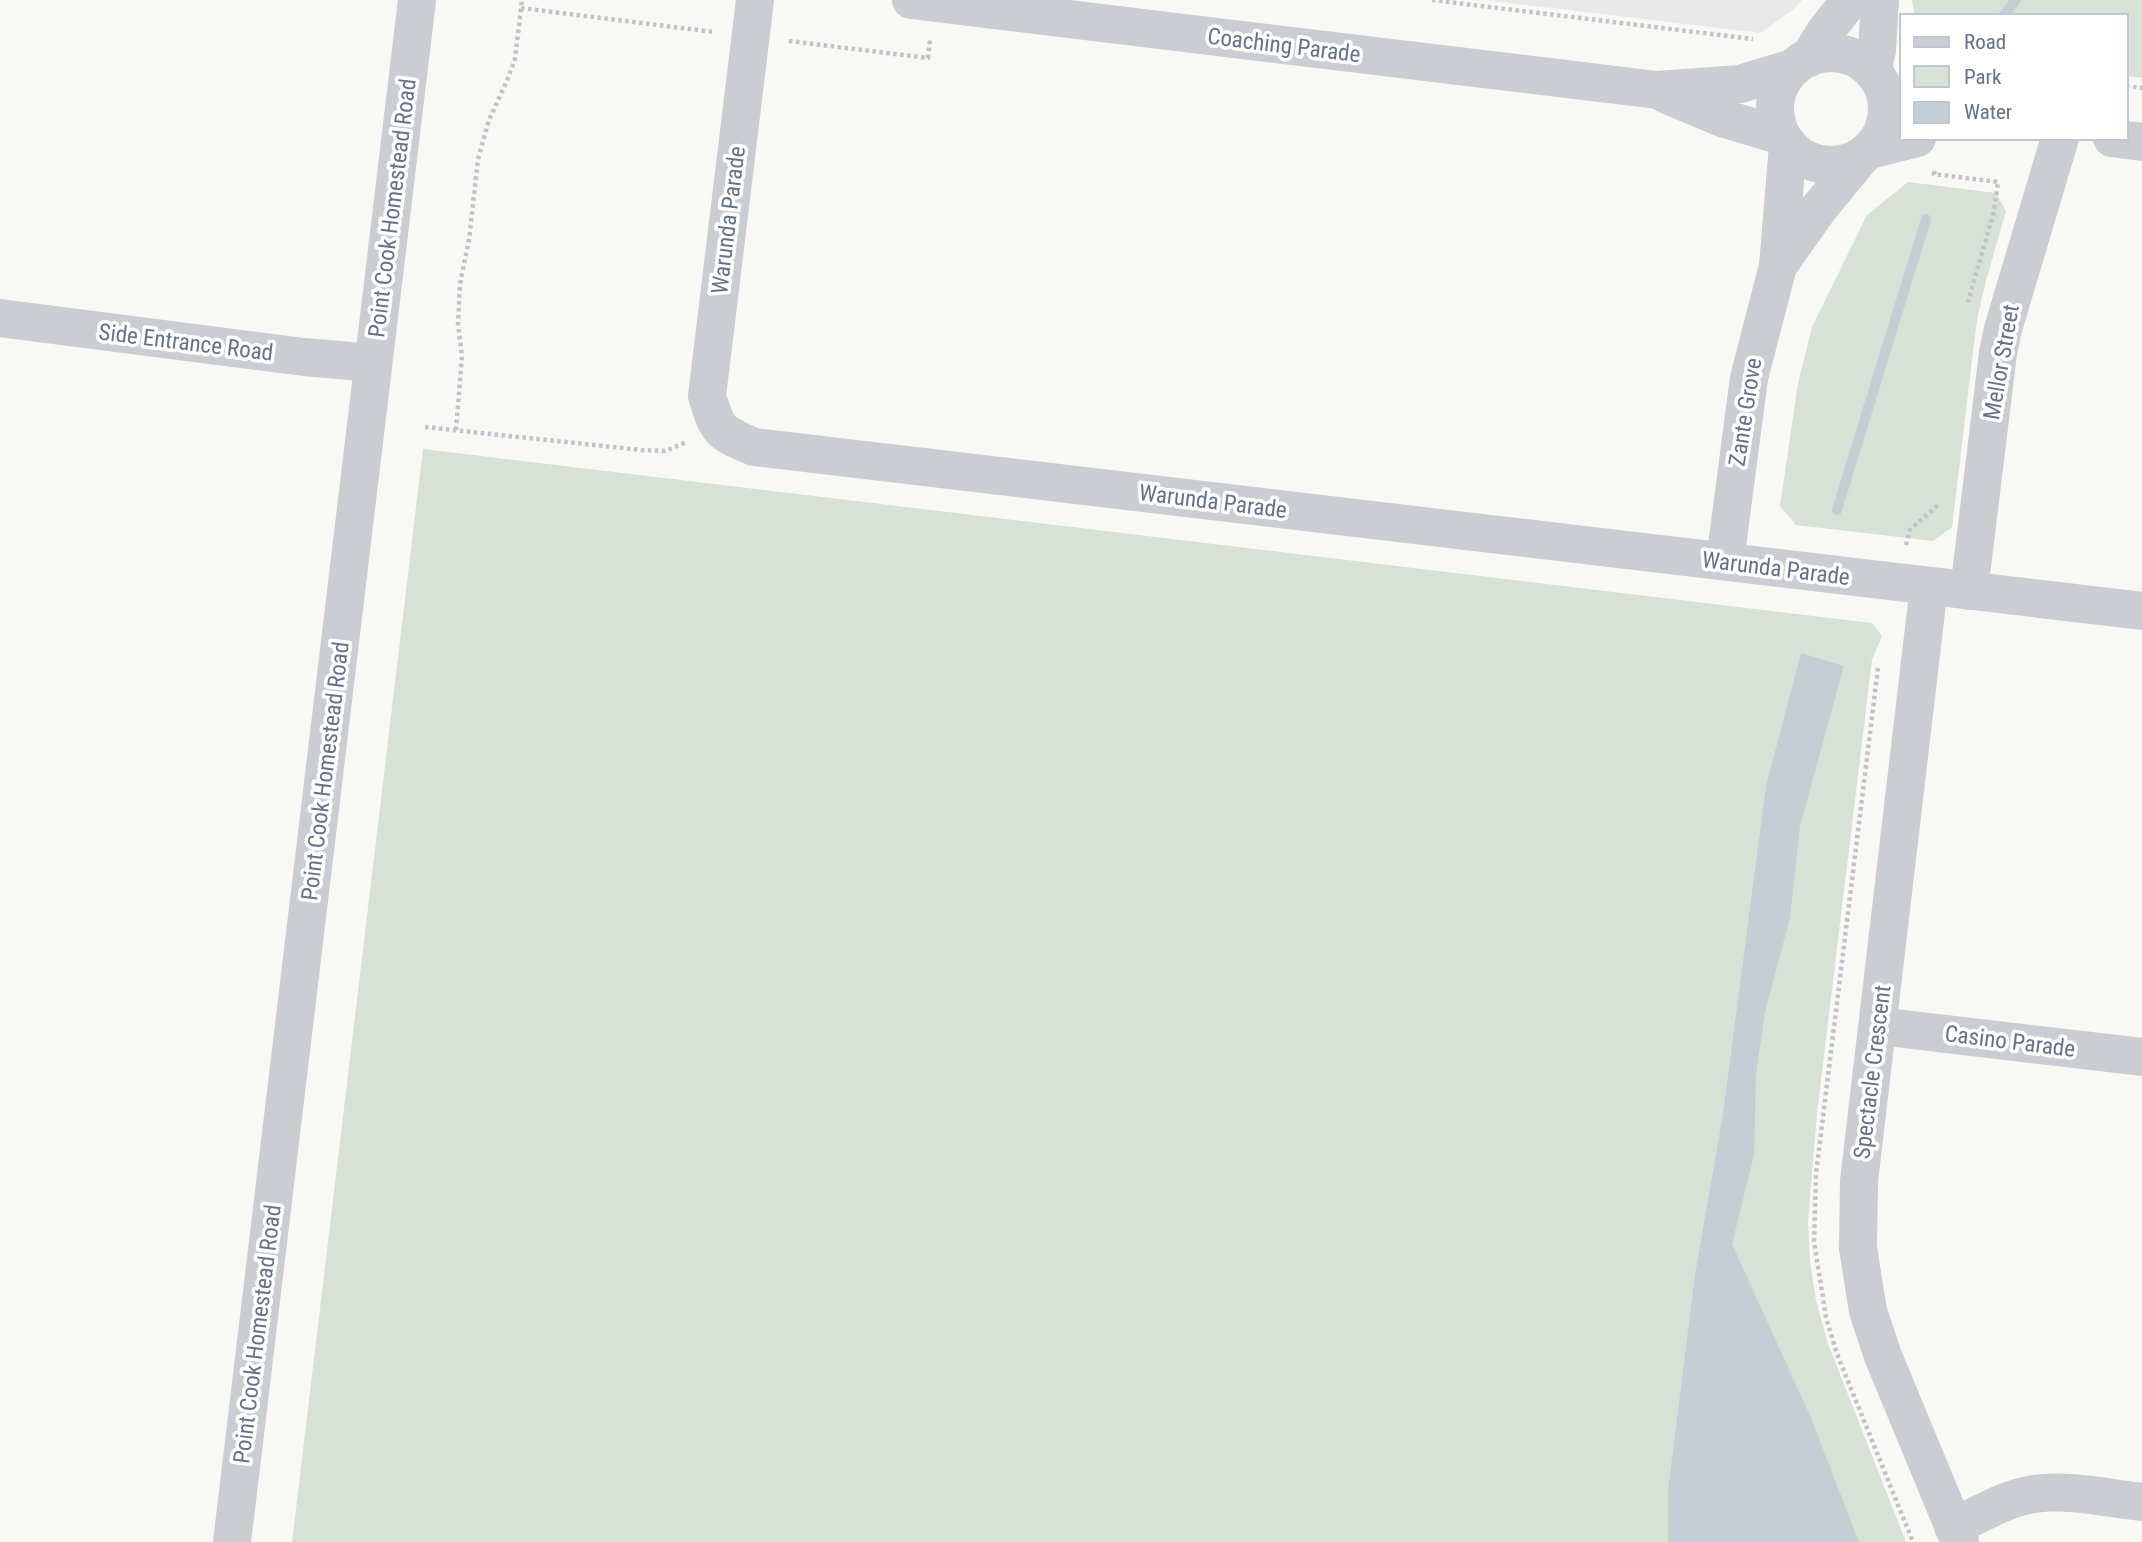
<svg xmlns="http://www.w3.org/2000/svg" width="2142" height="1542" font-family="'Roboto Condensed',sans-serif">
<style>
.built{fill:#e9e9e9}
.green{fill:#d8e1d6}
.water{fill:#c6ced5}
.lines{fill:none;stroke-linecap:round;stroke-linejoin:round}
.stream{stroke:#c6ced5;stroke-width:10}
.path{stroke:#c1c3c6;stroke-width:4.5;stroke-dasharray:3.5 3.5;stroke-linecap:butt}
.minor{stroke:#cacdd1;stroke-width:38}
.labels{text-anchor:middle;stroke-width:7;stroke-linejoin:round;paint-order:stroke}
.street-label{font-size:23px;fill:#647389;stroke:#fff}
</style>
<rect width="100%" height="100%" fill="#f8f9f5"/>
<path class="built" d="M1484,0H1802L1795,8L1761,33Z"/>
<g class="green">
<path d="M1912,0H2142V78L2126,76V16H1915Z"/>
<path d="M1908,182L1996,193L2006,211L1986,281L1977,319L1952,527L1933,541L1796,525L1780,506L1798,383L1812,327L1867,215Z"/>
<path d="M423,449L1872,623L1882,636L1872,660L1817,1113L1808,1222L1810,1262L1816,1300L1827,1341L1906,1542H292Z"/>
</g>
<path class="water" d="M1801,653L1844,666L1800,826L1790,918L1765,1012L1756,1075L1754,1155L1732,1244L1811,1418L1859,1542H1668V1491L1695,1275L1723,1114L1766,786Z"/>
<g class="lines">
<g class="stream">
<path d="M2003,16L2016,0"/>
<path d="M1837,510L1926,219"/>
</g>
<g class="path">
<path d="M1432,0L1753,39"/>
<path d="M521,8L714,32"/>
<path d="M789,41L928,58L930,39"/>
<path d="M2126,86L2142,88"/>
<path d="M1935,171L1934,174L1998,182L1994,211L1968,302"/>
<path d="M425,427L641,450L665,451L687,442"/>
<path d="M456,430L462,356L458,324L460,284L469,240L478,159L489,120L506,83L515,59L522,0"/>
<path d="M1906,545L1910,530L1939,504"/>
<path d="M1878,668L1816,1174L1814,1242L1826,1317L1837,1354L1913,1542"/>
</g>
<g class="minor">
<path d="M755,0L707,396C718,432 719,432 754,447L2142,611"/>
<path d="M911,0L1657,90L1740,84L1793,68"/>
<circle cx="1831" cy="109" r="56"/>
<path d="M1809,58L1825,32L1850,0"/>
<path d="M1872,71L1877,50L1880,0"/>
<path d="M1665,94L1722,118L1782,136"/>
<path d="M2112,138L2142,142"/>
<path d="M1869,150L1917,138"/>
<path d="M1778,266L1819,208L1862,156"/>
<path d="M0,318L304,357L373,363"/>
<path d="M1725,561L1749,378L1778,266L1788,145"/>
<path d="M1929,586L1859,1181L1858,1248L1868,1311L1883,1356L1960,1542"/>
<path d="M1969,591L1998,353L2003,329L2060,138"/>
<path d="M1878,1026L2142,1057"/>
<path d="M1953,1527C1979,1515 2006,1498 2034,1494C2069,1489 2107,1498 2142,1502"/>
<path d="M232,1542L417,0"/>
</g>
</g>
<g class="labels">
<g class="street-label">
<text transform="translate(1284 45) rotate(7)" y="8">Coaching Parade</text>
<text transform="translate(392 208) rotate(-83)" y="8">Point Cook Homestead Road</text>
<text transform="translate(728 220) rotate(-83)" y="8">Warunda Parade</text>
<text transform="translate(186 342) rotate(7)" y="8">Side Entrance Road</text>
<text transform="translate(2001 362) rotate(-80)" y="8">Mellor Street</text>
<text transform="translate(1745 412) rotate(-81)" y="8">Zante Grove</text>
<text transform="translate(1213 501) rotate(7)" y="8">Warunda Parade</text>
<text transform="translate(1776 568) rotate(7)" y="8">Warunda Parade</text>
<text transform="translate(325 771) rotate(-83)" y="8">Point Cook Homestead Road</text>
<text transform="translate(2010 1041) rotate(7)" y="8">Casino Parade</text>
<text transform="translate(1872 1072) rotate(-83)" y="8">Spectacle Crescent</text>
<text transform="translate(257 1334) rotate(-83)" y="8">Point Cook Homestead Road</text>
</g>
</g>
<rect x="1900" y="14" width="228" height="126" fill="#ffffff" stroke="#c1c7d0" stroke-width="2"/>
<rect x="1914" y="37" width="35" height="10" fill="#cacdd1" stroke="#c1c7d0" stroke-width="2"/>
<text x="1964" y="49" font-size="21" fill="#647389">Road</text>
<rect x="1914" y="66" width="35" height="21" fill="#d8e1d6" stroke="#c1c7d0" stroke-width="2"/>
<text x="1964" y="84" font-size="21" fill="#647389">Park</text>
<rect x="1914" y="102" width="35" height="21" fill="#c6ced5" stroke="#c1c7d0" stroke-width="2"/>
<text x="1964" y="119" font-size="21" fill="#647389">Water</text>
</svg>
